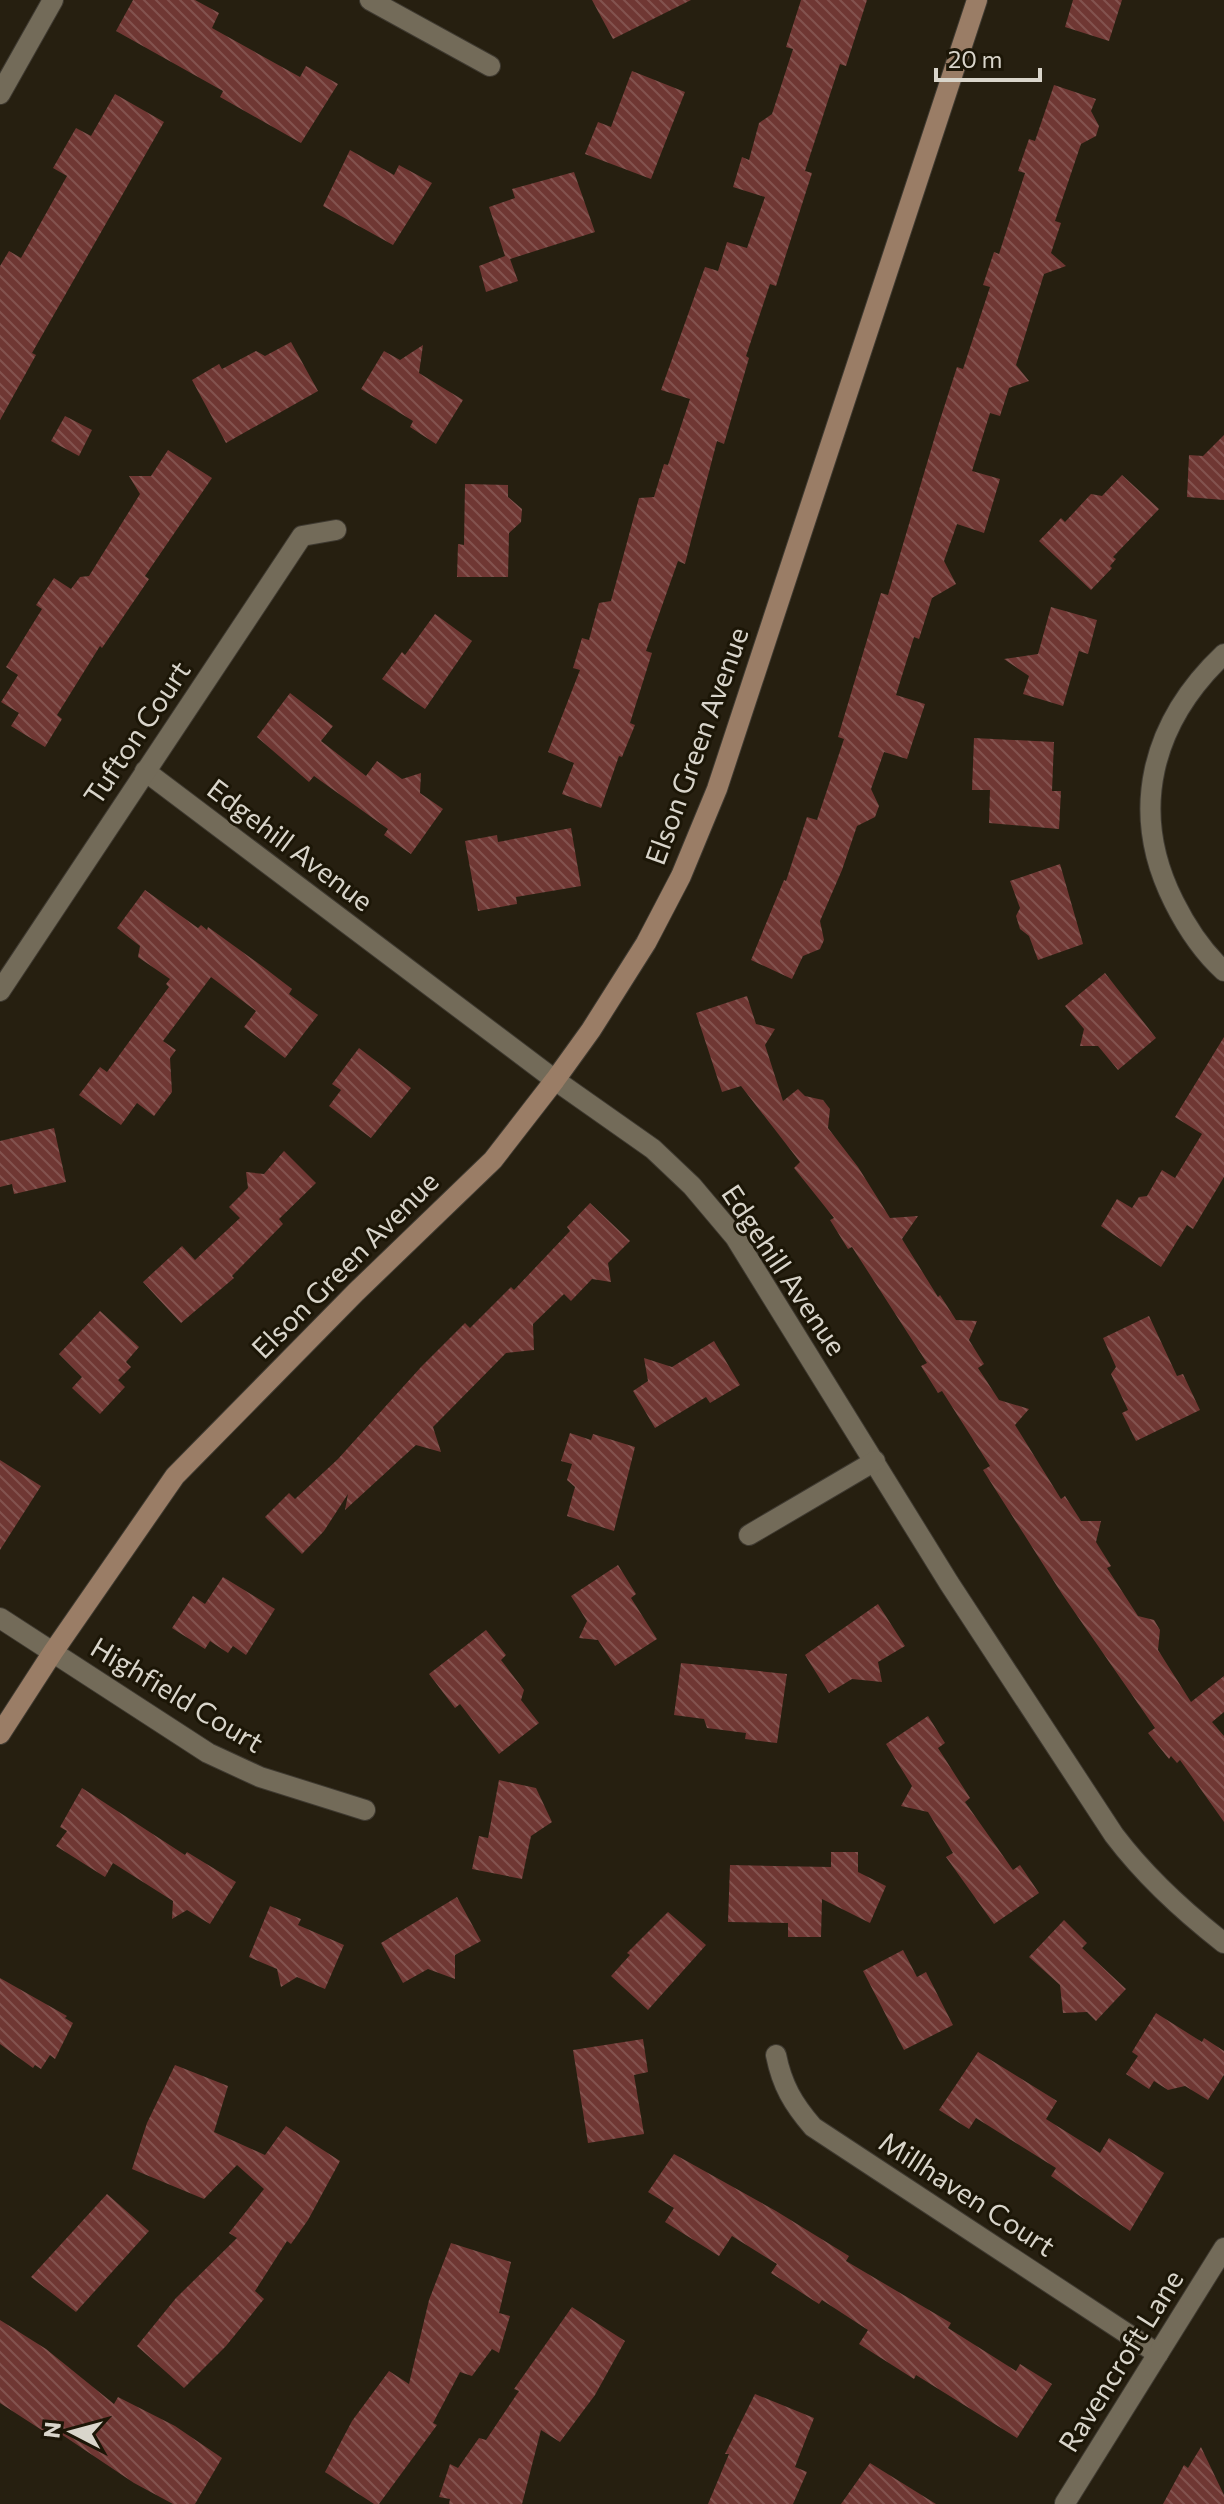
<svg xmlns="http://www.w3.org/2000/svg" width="1224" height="2504" font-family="Commissioner,sans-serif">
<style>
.building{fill:url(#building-back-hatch)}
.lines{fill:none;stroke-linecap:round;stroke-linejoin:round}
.street-casing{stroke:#3f3a31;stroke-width:22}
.secondary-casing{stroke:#3f3a31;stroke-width:22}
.street{stroke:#736b59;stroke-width:20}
.secondary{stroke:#9a7d66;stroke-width:20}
.labels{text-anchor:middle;stroke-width:6;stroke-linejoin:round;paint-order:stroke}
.street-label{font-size:28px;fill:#d9d5cb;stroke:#1c1607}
</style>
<defs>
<pattern id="building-back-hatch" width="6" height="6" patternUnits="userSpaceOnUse" patternTransform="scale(2)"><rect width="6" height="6" fill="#6f3733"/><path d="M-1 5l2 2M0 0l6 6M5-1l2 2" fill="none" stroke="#83534f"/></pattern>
</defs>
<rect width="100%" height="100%" fill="#261f10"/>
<g class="building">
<path d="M133,0H195L219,13L212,28L300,77L306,66L338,84L301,143L220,97L223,91L116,31Z"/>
<path d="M592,0H691L613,39Z"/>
<path d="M801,0H867L846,66L840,64L805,171L812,173L776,286L770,284L746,356L749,358L724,444L717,441L685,564L678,561L646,651L652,653L630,723L635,725L622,757L619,756L601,808L562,794L574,763L548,752L580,670L573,668L582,638L589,640L599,603L611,601L639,498L654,497L664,464L668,465L690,399L661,390L705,267L718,271L727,242L747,248L765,197L733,187L742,157L749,160L759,123L772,114L793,49L786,47Z"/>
<path d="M1073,0H1122L1109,41L1065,27Z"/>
<path d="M632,71L685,92L651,179L585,154L598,122L611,127Z"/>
<path d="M1054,85L1096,99L1091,111L1099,126L1096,136L1081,144L1055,221L1061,223L1051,253L1066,266L1044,274L1016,365L1029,381L1009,388L1000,416L990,413L972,471L1000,479L984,533L957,524L944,561L956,584L932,598L919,639L914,637L896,695L925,704L907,759L884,752L871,789L879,806L875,817L857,826L842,870L820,921L824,940L820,949L803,956L792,979L751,960L784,880L786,881L807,817L817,820L844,739L838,737L881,593L888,595L938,426L957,367L963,369L990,287L983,285L994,252L999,254L1025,173L1018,171L1029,139L1035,141Z"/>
<path d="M115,94L164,122L32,353L36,355L0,420V266L9,251L21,258L67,176L53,168L76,128L91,136Z"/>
<path d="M350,150L394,175L399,165L432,183L393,245L323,206Z"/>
<path d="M574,172L595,232L510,259L518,281L486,292L479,266L505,256L489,207L515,198L512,189Z"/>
<path d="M291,342L318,391L226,443L192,380L219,364L222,369L256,351L265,356Z"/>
<path d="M423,345L419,373L463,400L436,444L410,427L413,421L361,389L384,351L400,360Z"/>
<path d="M65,416L92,430L79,456L51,441Z"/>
<path d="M1224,435V500L1187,497L1189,455L1203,456Z"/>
<path d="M168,450L212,478L145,576L149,579L102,648L100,646L57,715L62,719L45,747L11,726L19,713L1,702L18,675L6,667L42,609L36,605L54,578L71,589L80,577L89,576L140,494L129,476H151Z"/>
<path d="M1122,475L1159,509L1113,557L1116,559L1110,566L1112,568L1091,590L1039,541L1061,518L1065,522L1091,494L1102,496Z"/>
<path d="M465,484L508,485V497L522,509L521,522L509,533L508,577H457L458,544L464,545Z"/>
<path d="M1051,607L1097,620L1088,654L1079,651L1063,706L1023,694L1029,676L1004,659L1038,654Z"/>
<path d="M435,614L472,641L425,709L382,679L402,652L405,655Z"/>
<path d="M290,693L333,726L321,741L366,776L377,761L402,779L421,773L420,793L443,809L411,854L384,835L388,829L314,776L309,782L257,737Z"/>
<path d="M974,738L1054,742L1052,791H1061L1059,829L989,823L990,790H972Z"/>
<path d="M571,828L581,886L516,897L517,904L478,911L465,841L497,835L498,842Z"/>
<path d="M1060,864L1083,944L1038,960L1029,936L1020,929L1016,916L1020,908L1010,881Z"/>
<path d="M145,890L198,928L201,925L207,930L208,927L266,969L292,989L289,994L318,1015L285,1058L244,1027L256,1011L211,977L163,1041L176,1050L170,1058L172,1092L154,1116L137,1103L121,1125L79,1095L100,1067L107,1072L169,987L166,984L170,979L138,957L140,946L117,928Z"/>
<path d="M1105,973L1156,1038L1118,1070L1098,1046H1080L1084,1029L1065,1006Z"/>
<path d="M747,996L756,1024L775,1029L765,1045L783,1101L798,1089L805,1096L823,1100L830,1109L828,1128L858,1167L890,1218L918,1216L902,1239L938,1297L940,1295L956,1320L977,1321L969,1340L984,1364L978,1368L999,1400L1029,1409L1015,1425L1061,1499L1065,1496L1081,1521H1101L1096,1542L1111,1566L1107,1568L1138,1616L1154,1620L1160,1630L1158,1650L1191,1702L1224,1676V1712L1212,1722L1224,1736V1822L1180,1760L1177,1763L1171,1756L1169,1759L1148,1733L1155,1728L1062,1594L983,1470L990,1466L942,1391L938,1393L921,1366L927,1363L852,1247L848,1249L830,1220L834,1218L794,1168L800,1162L741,1086L722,1092L696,1013Z"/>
<path d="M1224,1037V1177L1193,1229L1187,1225L1161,1267L1101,1226L1117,1199L1132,1208L1139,1197L1147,1196L1162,1170L1175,1178L1202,1134L1175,1117Z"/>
<path d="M359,1048L411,1088L371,1138L329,1106L341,1090L332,1084Z"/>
<path d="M54,1128L66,1182L14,1194L12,1184L0,1187V1141Z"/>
<path d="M284,1151L316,1183L279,1219L283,1224L232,1276L234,1278L181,1323L143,1282L182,1246L195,1260L240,1218L229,1207L248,1188L246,1172L264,1174Z"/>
<path d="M590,1203L630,1241L608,1263L611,1282L592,1279L571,1301L564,1294L533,1324L534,1350L506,1353L433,1427L441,1452L416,1445L345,1510L348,1494L324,1531L302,1554L265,1517L289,1493L295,1499L338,1459L421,1367L465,1323L470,1328L511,1287L514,1290L570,1231L567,1227Z"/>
<path d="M100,1311L139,1347L126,1362L131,1367L118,1380L125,1387L100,1414L72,1388L82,1377L59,1354Z"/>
<path d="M1149,1316L1177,1376L1183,1374L1200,1410L1136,1441L1122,1413L1128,1410L1111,1374L1116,1367L1103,1338Z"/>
<path d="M714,1341L740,1385L710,1403L706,1397L655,1428L633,1391L648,1381L644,1358L672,1367Z"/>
<path d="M570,1433L591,1440L593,1434L635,1447L614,1531L567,1516L575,1487L567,1480L572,1464L561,1461Z"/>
<path d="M0,1460L41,1486L0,1550Z"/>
<path d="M618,1565L636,1594L631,1598L657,1639L615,1666L598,1640L579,1638L587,1621L571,1596Z"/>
<path d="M223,1577L275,1609L246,1655L233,1646L228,1653L210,1641L205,1649L172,1628L193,1596L205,1604Z"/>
<path d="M878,1604L905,1646L878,1662L882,1682L852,1679L829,1693L805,1655Z"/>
<path d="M486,1630L506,1655L501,1660L524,1690L521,1700L539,1723L499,1754L460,1704L455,1708L429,1674Z"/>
<path d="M681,1663L787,1674L777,1743L745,1739L746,1733L707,1728L704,1719L674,1715Z"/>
<path d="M928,1716L945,1743L938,1748L970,1798L965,1802L1013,1870L1020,1865L1039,1893L994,1924L946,1857L953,1853L928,1812L901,1806L912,1786L886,1744Z"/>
<path d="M499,1780L536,1788L552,1822L531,1836L522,1879L472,1869L479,1836L488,1838Z"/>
<path d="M82,1788L185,1855L187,1852L236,1882L210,1924L187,1910L172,1919L173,1901L113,1863L105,1877L56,1846L67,1831L60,1827Z"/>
<path d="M831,1852H858V1872L886,1886L870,1923L822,1899L821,1937H788V1923L728,1922L730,1865L831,1867Z"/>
<path d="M457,1897L481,1941L455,1955V1979L428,1969L403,1983L381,1943Z"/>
<path d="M270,1906L301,1919L298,1925L344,1945L325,1989L297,1977L281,1987L277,1969L249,1957Z"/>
<path d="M668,1912L706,1945L648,2010L611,1976L630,1955L627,1953Z"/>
<path d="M1064,1920L1087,1943L1082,1948L1126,1989L1096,2021L1087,2012L1063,2013L1060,1985L1029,1957Z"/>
<path d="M903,1950L917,1977L926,1972L953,2025L904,2050L863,1971Z"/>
<path d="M0,1978L67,2016L65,2018L73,2023L55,2059L50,2055L41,2069L35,2065L33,2068L0,2044Z"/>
<path d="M1156,2013L1202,2042L1204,2038L1224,2051V2075L1208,2100L1185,2086L1168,2090L1154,2081L1149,2089L1126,2074L1138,2056L1132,2052Z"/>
<path d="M643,2039L648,2072L634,2075L644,2134L588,2143L573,2050Z"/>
<path d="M978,2052L1057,2101L1046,2119L1100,2153L1109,2138L1164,2173L1130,2231L1051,2176L1056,2168L976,2118L969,2129L939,2110Z"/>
<path d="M175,2065L228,2086L214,2132L265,2155L286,2126L340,2161L308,2220L291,2244L287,2241L255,2291L264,2299L226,2346L184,2388L137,2346L176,2298L237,2238L229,2233L264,2189L237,2165L204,2199L132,2169L147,2123Z"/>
<path d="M674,2154L776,2211L849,2256L846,2261L951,2323L948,2328L1016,2371L1020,2364L1052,2384L1017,2438L916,2375L914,2379L859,2344L868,2330L822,2300L819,2304L771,2273L777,2264L732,2236L719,2256L665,2222L674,2208L648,2192Z"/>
<path d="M107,2194L149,2231L76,2312L31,2277Z"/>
<path d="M451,2243L511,2262L499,2313L510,2316L499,2353L492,2349L472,2376L460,2372L433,2423L437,2425L379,2504H374L325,2472L352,2421L389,2371L409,2384L429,2300Z"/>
<path d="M572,2307L625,2341L595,2395L560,2442L541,2430L522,2504H449L450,2499L439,2497L450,2464L458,2468L479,2438L486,2440L519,2391L514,2389Z"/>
<path d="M0,2320L46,2349L114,2404L118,2397L175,2426L222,2458L195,2504H173L134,2483L58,2432L54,2438L0,2403Z"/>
<path d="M755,2394L814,2418L795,2467L807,2472L793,2504H708L729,2454H725Z"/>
<path d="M1201,2447L1224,2495V2504H1163L1184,2465L1188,2468Z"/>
<path d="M870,2463L936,2504H841Z"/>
</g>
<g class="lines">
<g class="street-casing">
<g id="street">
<path d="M370,0L490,66"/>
<path d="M0,94L53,0"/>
<path d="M1224,654C1152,722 1128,811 1174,902C1187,928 1203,952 1224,971"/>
<path d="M145,771L555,1080L653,1149L692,1186L735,1237L949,1583L1114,1835C1145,1876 1183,1911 1224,1943"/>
<path d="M0,991L302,536L336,530"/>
<path d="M749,1535L875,1461"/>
<path d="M0,1618L208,1753L260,1777L365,1810"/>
<path d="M776,2055C782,2085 793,2104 813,2127L1158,2354"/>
<path d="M1065,2503L1224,2248"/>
</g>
</g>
<g class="secondary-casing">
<path id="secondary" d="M0,1734L53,1652L175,1476L356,1292L493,1160L555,1080L591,1030L646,943L681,876L717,789L977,0"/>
</g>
<use href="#street" class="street"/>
<use href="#secondary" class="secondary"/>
</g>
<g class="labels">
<g class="street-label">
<text transform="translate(137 733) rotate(-56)" y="10">Tufton Court</text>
<text transform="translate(697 746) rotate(-70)" y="10">Elson Green Avenue</text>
<text transform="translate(290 845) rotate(37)" y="10">Edgehill Avenue</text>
<text transform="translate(345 1265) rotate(-45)" y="10">Elson Green Avenue</text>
<text transform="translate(784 1270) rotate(56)" y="10">Edgehill Avenue</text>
<text transform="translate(177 1695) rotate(31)" y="10">Highfield Court</text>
<text transform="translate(967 2194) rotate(33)" y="10">Millhaven Court</text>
<text transform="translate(1121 2361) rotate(-58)" y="10">Ravencroft Lane</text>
</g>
</g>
<g transform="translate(72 2432) rotate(276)" stroke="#1c1607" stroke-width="6" paint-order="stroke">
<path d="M0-6L14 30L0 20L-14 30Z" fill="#d9d5cb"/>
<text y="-12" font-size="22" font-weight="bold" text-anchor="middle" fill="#d9d5cb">N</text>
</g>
<path d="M936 68v12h104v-12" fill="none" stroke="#d9d5cb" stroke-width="4"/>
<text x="948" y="68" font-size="24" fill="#d9d5cb" stroke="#1c1607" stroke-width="6" paint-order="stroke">20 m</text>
</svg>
